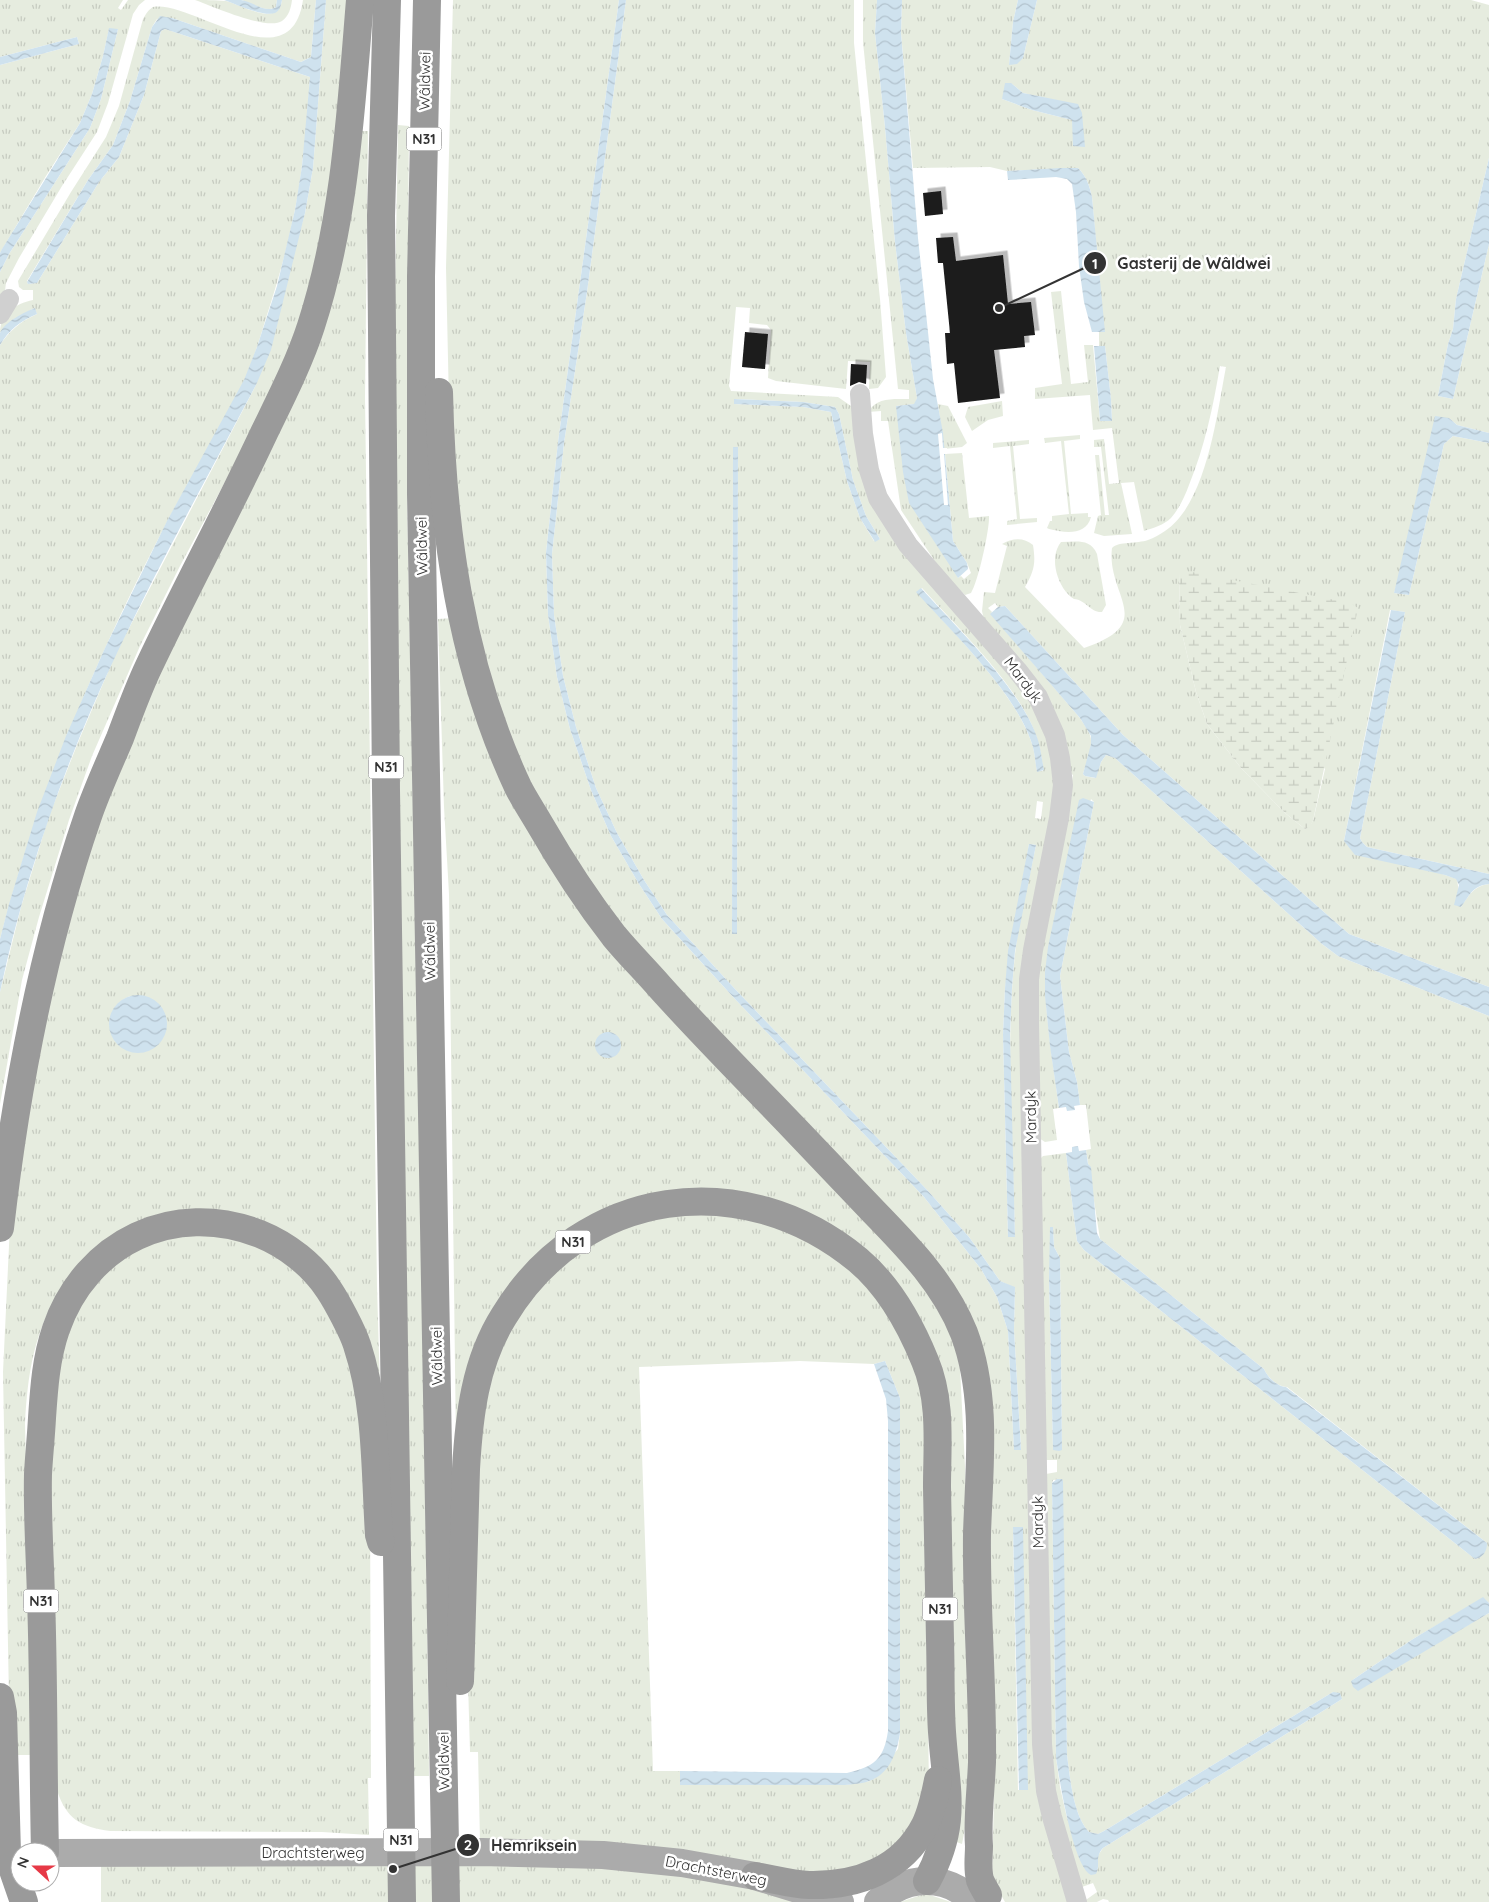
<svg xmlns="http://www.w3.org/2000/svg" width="1489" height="1902" font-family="Quicksand,sans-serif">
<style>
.grass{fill:url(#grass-tufts);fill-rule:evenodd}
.wetland{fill:url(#wetland-marsh)}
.water{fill:url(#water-waves)}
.pier{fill:#fff}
.building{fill:#1a1a1a;filter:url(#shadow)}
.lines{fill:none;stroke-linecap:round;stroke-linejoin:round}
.street{stroke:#d0d0d0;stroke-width:20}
.primary{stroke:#ababab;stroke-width:28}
.highway{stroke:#9a9a9a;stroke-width:28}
.labels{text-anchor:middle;stroke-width:5;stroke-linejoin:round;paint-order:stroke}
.shield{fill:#fff;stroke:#707070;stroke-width:1}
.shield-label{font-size:14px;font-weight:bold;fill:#333}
.street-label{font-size:15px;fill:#333;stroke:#fff}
.leader{fill:none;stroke:#333;stroke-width:2}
.callout-dot{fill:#333;stroke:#fff;stroke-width:2}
.mark-label{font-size:15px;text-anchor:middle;font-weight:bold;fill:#fff}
.callout-label{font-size:16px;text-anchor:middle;font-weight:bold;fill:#333;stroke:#fff;stroke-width:5;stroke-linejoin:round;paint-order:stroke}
</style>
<defs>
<pattern id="grass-tufts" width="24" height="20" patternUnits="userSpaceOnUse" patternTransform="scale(1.25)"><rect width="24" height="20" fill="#e6ecdf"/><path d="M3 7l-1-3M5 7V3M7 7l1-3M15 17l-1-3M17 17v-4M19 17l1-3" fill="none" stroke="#c6cbc0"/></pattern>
<pattern id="wetland-marsh" width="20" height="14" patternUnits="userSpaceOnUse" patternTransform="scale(1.25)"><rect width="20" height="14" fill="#e6ecdf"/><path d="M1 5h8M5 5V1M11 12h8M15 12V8" fill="none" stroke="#c6cbc0"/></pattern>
<pattern id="water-waves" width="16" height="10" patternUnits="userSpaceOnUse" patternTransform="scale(1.25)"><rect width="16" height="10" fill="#cfe2ee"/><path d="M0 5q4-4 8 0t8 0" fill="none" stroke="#b2c2cd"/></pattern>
<filter id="shadow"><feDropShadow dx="4.5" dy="-4.5" stdDeviation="0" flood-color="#0004"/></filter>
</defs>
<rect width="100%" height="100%" fill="#fff"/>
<g class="grass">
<path d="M0,0H123L118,8L121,10L128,0H145L139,5L133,14L108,103L97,132L62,186L19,258L6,283L4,298L0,305V272L9,254L90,128L101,99L118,29H109L103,56L92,94L80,123L46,176L0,253V65L79,44L77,37L0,57Z"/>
<path d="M195,0C204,0 216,0 226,1C242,5 278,28 282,0H292C291,8 289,16 282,21C267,31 212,6 195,0Z"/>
<path d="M242,0H277L276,7C266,13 252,4 242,0Z"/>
<path d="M303,0H316L311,57L301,62L172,18L157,19L152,27L130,101L113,145L88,180L27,281L28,284L37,283L99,182L119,157L144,95L161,31L165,29L310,77C308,106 306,136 302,165C296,217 282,269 266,318C260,339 253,360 245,380C223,429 192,474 167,522C97,656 38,793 0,939V345C10,330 20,322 37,314L34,308L3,329L0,333C0,313 15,304 33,300V290H23L19,287L18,281L71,192L106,137L119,106L143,19C146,14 148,10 153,7C192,0 291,84 303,0Z"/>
<path d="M326,0H351L328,206L304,307L287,354L262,413L180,566L140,646L92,756L69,820L39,917L22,980L0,1104V992L21,907L49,816L79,740L116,653L256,385L305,213L313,168Z"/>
<path d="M453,0H619L558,442L546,553L548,615L557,677L570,729L591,790L611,836L639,884L662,919L734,998L924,1197L981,1269L997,1297L1008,1331L1014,1450L1021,1449L1014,1330L1015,1288L1000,1281L969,1237L929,1192L735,989L667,915L644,880L617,833L596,788L576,727L563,676L554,615L552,554L564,443L587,292L626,0H854V43L880,299L886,377L878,388L869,389L870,362L848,361L846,389L776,381L768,378L771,330L767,325L749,323L750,308L736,307L729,386L731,391L838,397L851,406L855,415L865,474L1013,673L1043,718L1057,786L1028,949L1037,1744L1071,1902H1005L992,1879L994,1796L987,1441L968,1330L623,935L526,785L468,612L449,404L446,268ZM735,399L803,402L835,407L839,414L853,480L866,516L880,539L874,541L860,518L847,481L831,412L803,407L734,404ZM733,447H738L737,934H732ZM922,588C956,626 1006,674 1029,719C1037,735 1042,753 1043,771H1037C1035,761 1035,751 1031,741C1013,690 953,633 917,592ZM1037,801L1043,802L1041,819L1035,818ZM1029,844L1036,845C1029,881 1019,918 1015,954C1005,1048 1013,1143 1015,1237H1008L1003,1035L1005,988ZM1013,1528H1023L1019,1790H1018Z"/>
<path d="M863,0H877L875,33L885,127L895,242L906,333L917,398L915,404L896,406L958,578L961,576L964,579L971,573L967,563L953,541L945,454L962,453L969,518L989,516C990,528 978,583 971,593L965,595L942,572L901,510L888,421H881V411L868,412C877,397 893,399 909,399V390L898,389L863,42Z"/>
<path d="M902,0H1018L1013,22L1009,65L1023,58L1037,0H1471L1489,5V158L1456,299L1453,329L1448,344L1438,396L1453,399L1489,244V433L1457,425L1449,418L1394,593L1409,595L1444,444L1453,436L1489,443V874L1367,847L1362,842L1360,838L1405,612L1390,610L1344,841L1457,879L1461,907C1469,895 1474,886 1489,884V987L1349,934L1123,735L1005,606L998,607L995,603L988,608L992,612L991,614L1080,718C1083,723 1088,729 1090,735C1094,746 1086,763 1083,774L1085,776L1095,778L1101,762L1106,755L1115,758L1322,944L1338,956L1489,1016V1603L1483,1598L1413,1639L1351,1681L1419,1653L1489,1613V1902H1109L1108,1900L1103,1899L1097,1902H1083L1097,1892L1093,1883L1082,1887L1051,1791L1046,1474L1057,1472V1460H1044L1040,1159L1043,1156L1066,1153L1077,1241L1084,1250L1475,1559L1479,1558L1487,1543L1287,1387C1278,1387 1267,1377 1264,1369L1100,1239L1086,1150L1091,1149L1086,1105H1080L1077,1082L1069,1052L1060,976L1094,802L1091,799L1045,972C1045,1018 1053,1063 1059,1108L1053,1109L1057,1140L1045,1142L1036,1136L1034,979L1073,775L1067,771L1065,757L984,620L982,611L984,592L995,593L1007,546L1002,544C1012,538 1024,537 1033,545C1036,564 1034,571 1025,587L1084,648C1159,623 1106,596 1112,548C1119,541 1137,544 1148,540C1154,538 1160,534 1165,531C1207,503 1217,413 1226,367L1220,366C1213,407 1205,446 1189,485C1185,496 1179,509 1171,518C1164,525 1153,528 1144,531L1134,482L1121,483L1132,534L1104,536L1094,533L1098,516L1101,515L1095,455H1099L1105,515H1109L1101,447H1094V440L1104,439L1109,484L1119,483L1112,428L1093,430L1090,395L1035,399V388L1062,384L1051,292L1061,291L1071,384L1088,382L1084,345H1093L1100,421L1112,420L1111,399L1105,346H1099V332H1104L1092,197C1089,185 1087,177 1078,168L1007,171L990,167L913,168L901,33ZM1011,83L1023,93L1078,105L1073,126L1072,120L1032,110L1002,99ZM1179,573L1325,769L1313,821L1309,827L1305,829L1285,813L1241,768L1207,724L1196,692L1180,625ZM1053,1227L1054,1247L1060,1258L1062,1449L1053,1450L1049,1279ZM1062,1479L1067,1755C1070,1777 1073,1815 1089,1832L1098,1834L1104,1831L1333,1692L1342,1699L1103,1848L1097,1857L1098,1870L1067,1818L1060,1787L1056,1757L1052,1483L1053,1480Z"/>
<path d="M398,125L409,126L407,357V500L424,1354L429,1776H411L394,356Z"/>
<path d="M357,131H368L365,397L377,1287L380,1389L350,1310L221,1215L76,1269C37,1316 28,1364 25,1424L33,1755H10L3,1372L10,1225L16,1169L72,891L144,699L266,460ZM130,996L109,1026C111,1011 116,1002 130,996Z"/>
<path d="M1002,401L1003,416L988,420L972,431L965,417L968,407Z"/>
<path d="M938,404L948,406L967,443L962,447L944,449Z"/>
<path d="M1080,435V439L1064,441L1071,514L1088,513V517H1091C1086,536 1065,533 1049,529L1047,528L1050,521H1052V516L1069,514L1061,441L1045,443L1044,438Z"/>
<path d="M1029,440V444L1013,446L1020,519L1037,518V522L1007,525V521L1017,519L1010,446L993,448V443Z"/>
<path d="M1061,542C1076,542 1090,538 1097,554L1106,605L1102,612C1091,613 1086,600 1074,599C1058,589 1048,558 1061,542Z"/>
<path d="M454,618L527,815L910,1264L944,1318L957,1352L960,1368L965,1467L971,1775L968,1813L962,1844L951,1840L947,1438L867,1259L697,1193L535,1263L456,1444L449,894L444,807L438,619Z"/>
<path d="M722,1211L789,1229L855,1271L893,1316L927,1398L925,1489L929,1790L894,1853L836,1876L480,1841L478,1752H470L467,1647L477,1415L509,1320L573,1250L657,1215ZM800,1361L874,1364L885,1361L900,1398V1733L898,1749L870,1781L845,1785H680V1771H653L639,1367Z"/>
<path d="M242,1234L299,1267L355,1358L370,1491L371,1778H368L369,1835L322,1832L110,1831C81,1827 66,1819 57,1790L50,1478L51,1383L72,1313L112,1263L166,1236Z"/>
<path d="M101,1864L615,1866L703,1876L811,1902H101Z"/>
<path d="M921,1895H930L951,1902H900Z"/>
</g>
<path class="wetland" d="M1192,572L1350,603L1358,608L1313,821L1310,827L1305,829L1285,813L1241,768L1207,724L1196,692L1180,625L1179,573Z"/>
<g class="water">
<path d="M224,0C230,0 236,0 241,0C252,1 266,14 276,7L277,0H282C281,5 280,11 275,13C264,17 235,4 224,0Z"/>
<path d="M316,0H326L313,168L305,213L271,350L256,385C209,474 160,562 117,653C66,760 25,875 0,992V939L9,904L37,812L66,736L105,648L167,521L244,380L257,347L277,286L295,210L302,166L310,77L165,29L161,31L144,95L119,157L99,182L37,283L28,284L27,282L88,180L113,145L130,101L152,27L160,16L172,18L301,62L311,57Z"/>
<path d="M619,0H626L587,292L564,443L552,554L554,615L563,676L576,727L596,788L617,833L644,880L667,915L735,989L929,1192L969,1237L1000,1281L1015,1287L1014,1330L1021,1450H1014L1008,1331L997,1297L981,1269L924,1197L734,998L662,919L639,884L611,836L591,790L570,729L557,677L548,615L546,553L558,442Z"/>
<path d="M877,0H902L901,33L918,238L933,379L943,433L953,541L967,563L968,569L958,578L909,503L903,472L896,406L914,404L917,398L906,333L895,242L885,127L875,33Z"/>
<path d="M1018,0H1037L1023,58L1017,64L1009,65L1013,22Z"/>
<path d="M109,28L118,29L101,99L90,128L9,254L0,272V253L2,249L80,123L92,94L103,56Z"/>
<path d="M77,37L79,44L0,65V57Z"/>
<path d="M1005,83H1011L1023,93L1078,104L1082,113L1085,147L1073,146L1072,120L1032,110L1002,99Z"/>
<path d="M1489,158V244L1453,399L1438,396L1448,344L1453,329L1456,299Z"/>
<path d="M1061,168H1078C1087,177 1089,185 1092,197L1105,332H1092L1084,302L1079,266L1076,212L1072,184L1067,179L1056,177L1008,180L1007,171Z"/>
<path d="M35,308L37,314C20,321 9,330 0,345C0,342 0,336 0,333C4,322 25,312 35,308Z"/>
<path d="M1094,346H1105L1111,399L1112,421H1100Z"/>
<path d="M734,399L803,402L835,407L839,414L853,480L866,516L880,539L875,542L860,518L847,481L831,412L803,407L734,404Z"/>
<path d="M1435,416L1449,418L1457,425L1489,433V443L1453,436L1444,444L1409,595L1394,593Z"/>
<path d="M733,447H738L737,934H732Z"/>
<path d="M921,588C957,628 1022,690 1038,740C1041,750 1042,761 1044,770L1037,772C1035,762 1035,751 1031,741C1014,691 953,633 916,592Z"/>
<path d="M1005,606L1123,735L1349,934L1489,987V1016L1338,956L1322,944L1115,758L1106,755L1101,762L1096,778L1085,776L1083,774L1091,744V736L1080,718L990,614L998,607Z"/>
<path d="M1391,610L1405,612L1360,838L1362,842L1367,847L1489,874V884C1472,886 1470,895 1461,907L1454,905L1459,885L1456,879L1445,875L1355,855L1344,841Z"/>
<path d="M1083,798L1094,802L1060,976L1069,1052L1077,1082L1080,1105L1074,1106L1075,1110L1067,1111L1066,1107L1059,1108L1050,1046L1045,996V972L1048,947L1079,800Z"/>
<path d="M1029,844L1036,845L1015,951L1012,988L1010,1035L1015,1237H1008L1003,1035L1005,988L1008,951Z"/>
<circle cx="138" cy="1024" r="29"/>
<circle cx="608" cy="1045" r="13"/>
<path d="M1078,1146L1079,1151L1086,1150L1088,1164L1091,1167L1097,1233L1100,1239L1264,1369C1267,1377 1278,1387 1286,1387L1487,1543C1487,1551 1483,1558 1475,1559L1084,1250L1077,1241L1066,1153L1072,1152V1147Z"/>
<path d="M1050,1227H1053L1054,1247L1060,1258L1062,1450L1059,1451L1053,1450L1049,1279Z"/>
<path d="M885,1361L900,1398V1733C897,1752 890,1774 869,1781C862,1784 853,1784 845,1785H680V1771L847,1773C874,1767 884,1759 888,1731V1421L886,1399L874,1364Z"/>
<path d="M1057,1479H1062L1063,1481L1067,1755C1070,1777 1073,1815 1089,1832L1098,1834L1104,1831L1333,1692L1340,1693L1342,1699L1103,1848C1094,1858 1101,1864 1096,1874L1091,1875C1073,1867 1059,1778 1056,1757L1052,1483Z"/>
<path d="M1013,1527H1023L1028,1790H1019Z"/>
<path d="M1483,1597L1489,1603V1613L1358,1691L1353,1687L1351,1681L1413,1639Z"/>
</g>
<path class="pier" d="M942,433L943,448H947V454H944L948,505H944L938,434Z"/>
<g class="building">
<path d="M941,191L943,214L925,216L923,193Z"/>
<path d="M953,237L956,261L1003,255L1008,304L1031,302L1035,335L1024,336L1025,347L994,350L1000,398L958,403L954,363L947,364L945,333H950L943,263H938L936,238Z"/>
<path d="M745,332L768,334L765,369L742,367Z"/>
<path d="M851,364L867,365L866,384L859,382L850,386Z"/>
</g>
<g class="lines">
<g class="street">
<path d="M0,314L9,299"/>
<path d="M860,394L863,434L869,470L878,498L908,545L1017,670L1038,697L1055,735L1060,758L1063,785L1059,818L1033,950L1029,979V1023L1042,1744L1046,1791L1052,1817L1077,1902"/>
</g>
<g class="primary">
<path d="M50,1853L482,1852L603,1855L682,1863L755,1876L840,1902"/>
<path d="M878,1902C905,1875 947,1873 973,1902"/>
</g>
<g class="highway">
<path d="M387,0L381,216L386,790L402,1902"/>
<path d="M427,0L421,277V494L446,1902"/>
<path d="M439,392C442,528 460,663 518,787C524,799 532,811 539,823C562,863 586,900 614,936C628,953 644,969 659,986C702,1034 748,1080 793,1127C820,1155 847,1184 874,1212C910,1249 945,1285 964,1333C988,1397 979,1468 977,1534C976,1610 983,1686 982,1762C981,1790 977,1818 979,1846C979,1857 977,1868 980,1880C982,1885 985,1890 988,1895"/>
<path d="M0,1228C16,1088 42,950 88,816C97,790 109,764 120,738C129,714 138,689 149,666C186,588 227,512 264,433C281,398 299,363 311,326C345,221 351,110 360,0"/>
<path d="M460,1681L466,1469C469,1416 475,1362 504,1316C582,1187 743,1165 858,1260C889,1286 910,1324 925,1361C942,1401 937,1445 937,1487C938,1538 939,1589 940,1640C941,1671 940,1702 942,1732C946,1792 958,1823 927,1881"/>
<path d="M0,1697L3,1713L7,1853L24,1902"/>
<path d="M45,1852C43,1767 44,1683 41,1598C40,1557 37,1515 38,1474C39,1455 41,1437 42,1418C44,1388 46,1358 56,1329C86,1242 174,1200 260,1234C287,1245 313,1265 329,1290C337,1302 353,1332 357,1345C377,1405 375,1473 379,1535L381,1542"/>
<path d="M755,1876C773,1879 791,1884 809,1885C857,1886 902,1870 925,1825C932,1811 935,1795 938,1780"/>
</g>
</g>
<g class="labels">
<g class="shield">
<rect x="406.5" y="127.5" width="35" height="23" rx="4"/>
<rect x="368.5" y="755.5" width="35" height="23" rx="4"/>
<rect x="555.5" y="1230.5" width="35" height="23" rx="4"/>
<rect x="23.5" y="1589.5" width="35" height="23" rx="4"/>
<rect x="922.5" y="1597.5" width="35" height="23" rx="4"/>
<rect x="383.5" y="1828.5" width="35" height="23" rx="4"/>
</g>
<g class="shield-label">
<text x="424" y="144">N31</text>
<text x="386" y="772">N31</text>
<text x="573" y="1247">N31</text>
<text x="41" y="1606">N31</text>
<text x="940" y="1614">N31</text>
<text x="401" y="1845">N31</text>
</g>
<g class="street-label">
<text transform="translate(425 81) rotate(-89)" y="5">Wâldwei</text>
<text transform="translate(422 546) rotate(-91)" y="5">Wâldwei</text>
<text transform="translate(1023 680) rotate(53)" y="5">Mardyk</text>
<text transform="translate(430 951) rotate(-91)" y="5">Wâldwei</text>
<text transform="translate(1031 1117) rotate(-91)" y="5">Mardyk</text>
<text transform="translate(437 1356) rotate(-91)" y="5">Wâldwei</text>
<text transform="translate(1038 1522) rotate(-91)" y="5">Mardyk</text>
<text transform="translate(444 1761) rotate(-91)" y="5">Wâldwei</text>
<text x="313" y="1858">Drachtsterweg</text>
<text transform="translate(716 1871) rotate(11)" y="5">Drachtsterweg</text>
</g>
</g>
<path class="leader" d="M999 308L1095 263M393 1869L468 1845"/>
<g class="callout-dot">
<circle cx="999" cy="308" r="5"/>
<circle cx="393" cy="1869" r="5"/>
<circle cx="1095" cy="263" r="12"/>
<circle cx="468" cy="1845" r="12"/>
</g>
<g class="mark-label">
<text x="1095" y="269">1</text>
<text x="468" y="1850">2</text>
</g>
<g class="callout-label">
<text x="1194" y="269">Gasterij de Wâldwei</text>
<text x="534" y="1851">Hemriksein</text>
</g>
<g transform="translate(35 1867) rotate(291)"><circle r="24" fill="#ffffff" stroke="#adadad"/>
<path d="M0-4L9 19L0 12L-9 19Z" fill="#e63946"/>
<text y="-8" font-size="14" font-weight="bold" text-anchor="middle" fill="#333333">N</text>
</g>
</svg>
